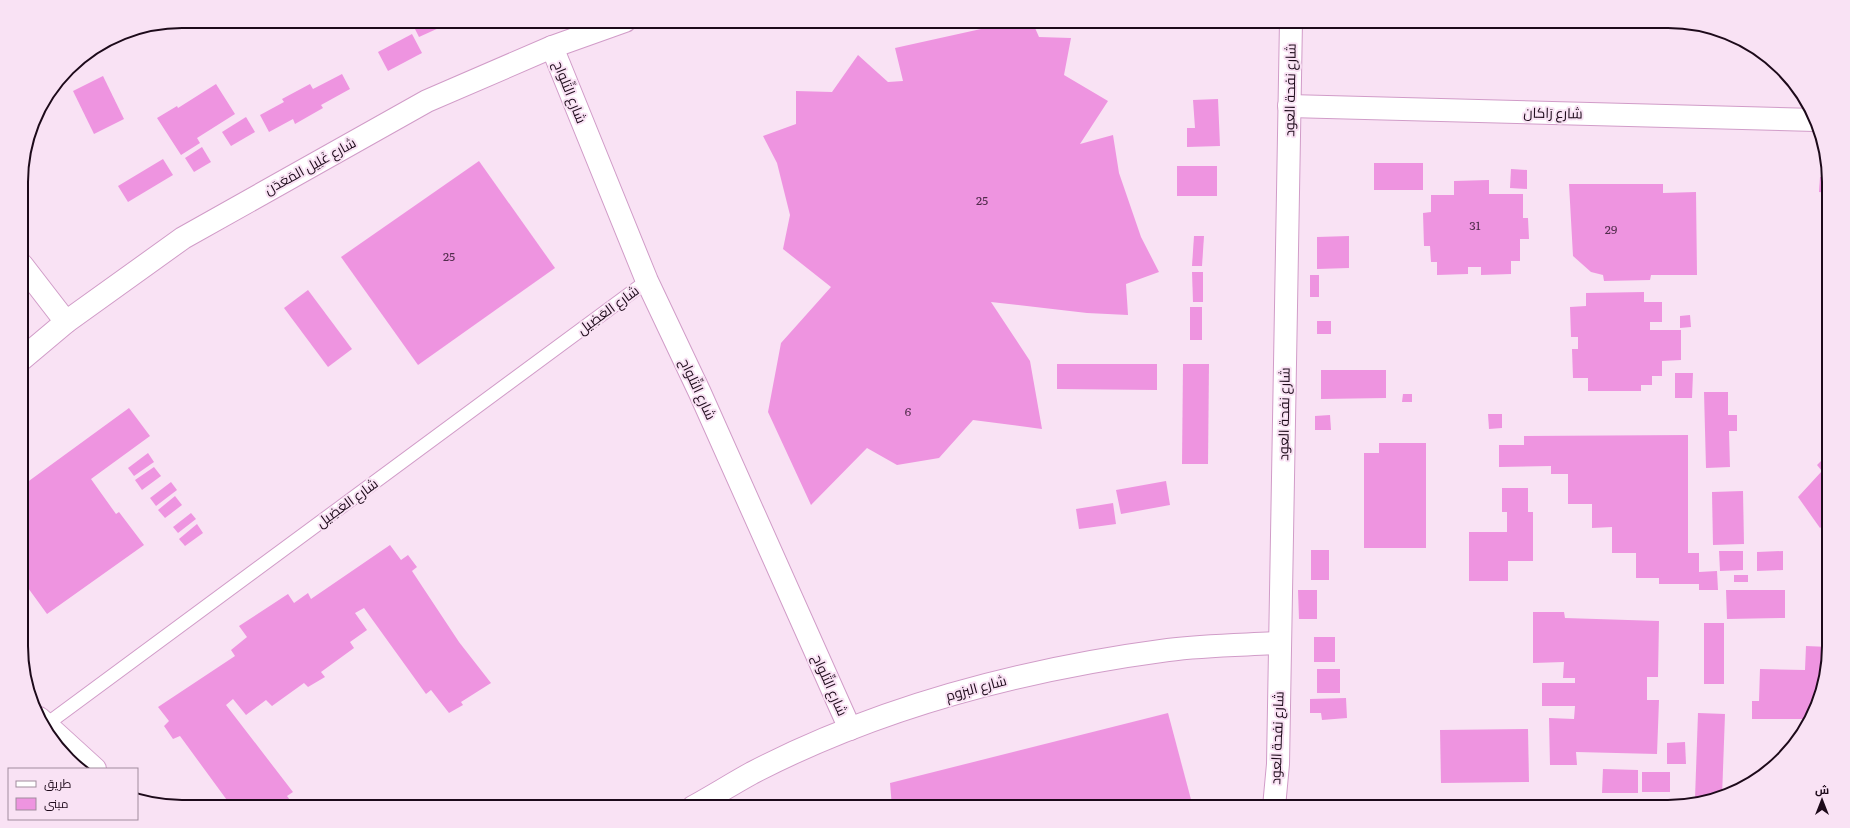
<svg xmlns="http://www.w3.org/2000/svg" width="1850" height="828" font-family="Literata,Cairo,serif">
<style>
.building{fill:#ee94e0}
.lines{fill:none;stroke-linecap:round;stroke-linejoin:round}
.lane-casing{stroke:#d19cc8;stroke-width:15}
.street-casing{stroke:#d19cc8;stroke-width:24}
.lane{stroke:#fff;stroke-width:13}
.street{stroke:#fff;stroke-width:22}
.labels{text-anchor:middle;stroke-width:4;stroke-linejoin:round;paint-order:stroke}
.number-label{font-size:12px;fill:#512c4c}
.street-label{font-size:14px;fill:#1d0a1a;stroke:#f9e2f4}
.rim{fill:none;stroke:#1d0a1a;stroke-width:2}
</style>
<rect width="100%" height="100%" fill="#f9e2f4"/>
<g class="building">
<path d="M411,21H438L441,27L419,37Z"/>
<path d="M1005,21H1032L1039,37L1071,38L1064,75L1108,101L1080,144L1113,135L1119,173L1141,237L1159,272L1126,284L1128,315L1087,313L991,302L1030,361L1042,429L973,420L939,458L897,465L867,448L811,505L768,412L781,343L831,287L783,249L790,215L777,163L763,136L796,124V91L832,92L858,55L888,82L903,81L895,48L999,25Z"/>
<path d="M412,34L422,53L388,71L378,52Z"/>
<path d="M342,74L350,89L321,105L323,108L295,124L293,119L269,132L260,115L284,102L282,99L310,84L313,89Z"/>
<path d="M103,76L124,119L94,134L73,91Z"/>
<path d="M216,84L235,114L197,138L200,143L181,155L157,118L177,106L178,108Z"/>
<path d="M1218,99L1220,146L1187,147V128H1195L1193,100Z"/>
<path d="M246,117L255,132L231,146L222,132Z"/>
<path d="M202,147L211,162L194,172L185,158Z"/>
<path d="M163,159L173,175L128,202L118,186Z"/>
<path d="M479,161L555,268L418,365L341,257Z"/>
<rect x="1374" y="163" width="49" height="27"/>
<rect x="1177" y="166" width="40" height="30"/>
<path d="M1511,169L1527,170V189L1510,188Z"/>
<path d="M1820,177H1828V193L1819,192Z"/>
<path d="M1489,180V194H1523V218H1528L1529,239H1520V261H1511V274L1481,275V267H1468V274L1437,275V262H1431L1430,246H1424L1423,213L1431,212V195H1454V181Z"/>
<path d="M1569,184H1663V193L1696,192L1697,275H1651L1650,280L1604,281L1603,275L1591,272L1573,256Z"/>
<path d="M1194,236H1204L1202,266H1192Z"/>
<path d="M1349,236V268L1317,269V237Z"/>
<path d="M1192,272H1203V302H1193Z"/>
<rect x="1310" y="275" width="9" height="22"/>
<path d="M308,290L352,349L328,367L284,308Z"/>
<path d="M1644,292V302H1662V322H1650V330H1681V360L1662,361V376H1652V385H1641V391H1588V378H1573L1572,349H1578V337H1571L1570,307L1586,306V293Z"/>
<rect x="1190" y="307" width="12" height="33"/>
<path d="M1690,315L1691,327L1680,328V316Z"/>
<rect x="1317" y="321" width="14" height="13"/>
<path d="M1057,364H1157V390L1057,389Z"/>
<path d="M1183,364H1209L1208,464H1182Z"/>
<path d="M1321,370H1386V398L1321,399Z"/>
<path d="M1675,373H1693L1692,398H1675Z"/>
<path d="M1704,392H1728V415H1737V431H1729L1730,467L1706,468Z"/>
<path d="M1403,394H1412V402H1402Z"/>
<path d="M129,408L150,436L91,479L116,514L119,512L144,545L47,614L23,581L22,582V486Z"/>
<path d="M1488,414H1502V428L1489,429Z"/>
<path d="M1330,415L1331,430H1315V416Z"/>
<path d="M1688,435V553H1699V572L1717,571L1718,590H1699V584H1659V578H1636V553H1612V527L1592,528V504H1568V474H1551V466L1499,467V445H1524V436Z"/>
<path d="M1379,443H1426V548H1364V453H1379Z"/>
<path d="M148,453L154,462L134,476L128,468Z"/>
<path d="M1828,454L1829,522L1828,521L1820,528L1798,497L1822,471L1817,465Z"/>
<path d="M154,467L161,476L142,490L135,480Z"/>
<path d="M1166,481L1170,505L1121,514L1116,490Z"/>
<path d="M171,482L177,490L156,506L150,498Z"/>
<path d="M1502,488H1528V512H1533V561H1508V581H1469V532H1507V512H1502Z"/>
<path d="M1743,491L1744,544L1713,545L1712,492Z"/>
<path d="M175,496L182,505L165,518L158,510Z"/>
<path d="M1113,503L1116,524L1079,529L1076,509Z"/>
<path d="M191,513L196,519L178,533L173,527Z"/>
<path d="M197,524L203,533L185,546L179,539Z"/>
<path d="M390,545L401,560L408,555L417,567L412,571L459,642L491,683L461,702L463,705L449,713L431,690L426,694L364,608L355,613L367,630L350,642L354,648L321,672L325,677L308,687L304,683L272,706L266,700L246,715L233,699L226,705L293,792L287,796L295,807H232L180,736L173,739L164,726L169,721L158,707L235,656L231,650L247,637L239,626L288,594L294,603L308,593L311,599Z"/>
<rect x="1311" y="550" width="18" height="30"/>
<path d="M1719,551H1743V570L1720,571Z"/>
<path d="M1783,551V570L1757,571V552Z"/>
<rect x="1734" y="575" width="14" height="7"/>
<path d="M1298,590H1317V619H1299Z"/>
<path d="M1726,590H1785V618L1727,619Z"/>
<path d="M1533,612H1564L1565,618L1659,621L1658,677H1647V700H1659L1657,754L1576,752L1577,765H1550L1549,718L1574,719L1575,706H1542V683H1575V678H1563L1564,662L1533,663Z"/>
<rect x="1704" y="623" width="20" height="61"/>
<rect x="1314" y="637" width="21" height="25"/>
<path d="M1806,646L1829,647L1817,708L1809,719H1752V701H1759L1760,669L1805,670Z"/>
<rect x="1317" y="669" width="23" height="24"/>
<path d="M1346,698L1347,718L1322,720L1321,713H1310V699Z"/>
<path d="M1168,713L1193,807H892L890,783Z"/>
<path d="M1698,713L1725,714L1722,797L1720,798L1695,799Z"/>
<path d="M1528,729L1529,782L1441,783L1440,730Z"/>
<path d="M1685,742L1686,764H1667V743Z"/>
<path d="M1603,769L1638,770V793H1602Z"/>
<rect x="1642" y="772" width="28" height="20"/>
<rect x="1615" y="803" width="60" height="4"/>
</g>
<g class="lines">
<g class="lane-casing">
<path id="lane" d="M47,724L647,281"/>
</g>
<g class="street-casing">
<g id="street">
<path d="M552,47L647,281L700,393L850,729"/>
<path d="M1289,106L1816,120"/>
<path d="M22,265L66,322"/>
<path d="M22,359L66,322L183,238L427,101L552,47L625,21"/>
<path d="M39,718L95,769"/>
<path d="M693,807C713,796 732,784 752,773C881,706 1025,669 1168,650C1205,645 1243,645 1279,643"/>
<path d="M1274,807L1278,764L1291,21"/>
</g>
</g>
<use href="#lane" class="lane"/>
<use href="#street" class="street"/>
</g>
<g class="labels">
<g class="number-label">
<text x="982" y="205">25</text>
<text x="1475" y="230">31</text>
<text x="1611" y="234">29</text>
<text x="449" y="261">25</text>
<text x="908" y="416">6</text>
</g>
<g class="street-label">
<text transform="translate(1290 90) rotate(-89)" y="5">شارع نفحة العود</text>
<text transform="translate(570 92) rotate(68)" y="5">شارع التِّلواح</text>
<text transform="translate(1553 113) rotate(1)" y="5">شارع رَاكان</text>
<text transform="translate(310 166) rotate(-29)" y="5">شارع غَلِيل المَعَدَن</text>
<text transform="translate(608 310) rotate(-36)" y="5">شارع العَضِيل</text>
<text transform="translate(698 389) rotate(65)" y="5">شارع التِّلواح</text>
<text transform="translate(1284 414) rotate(-89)" y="5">شارع نفحة العود</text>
<text transform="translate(347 503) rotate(-36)" y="5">شارع العَضِيل</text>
<text transform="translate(830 685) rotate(66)" y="5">شارع التِّلواح</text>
<text transform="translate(976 688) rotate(-15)" y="5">شارع البزوم</text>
<text transform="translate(1277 738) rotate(-88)" y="5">شارع نفحة العود</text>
</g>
</g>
<path d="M0 0H1850V828H0ZM182 28H1668A154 154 0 0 1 1822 182V646A154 154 0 0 1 1668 800H182A154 154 0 0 1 28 646V182A154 154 0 0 1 182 28Z" fill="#f9e2f4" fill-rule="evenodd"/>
<path class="rim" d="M182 28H1668A154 154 0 0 1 1822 182V646A154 154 0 0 1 1668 800H182A154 154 0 0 1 28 646V182A154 154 0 0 1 182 28Z"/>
<rect x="8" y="768" width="130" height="52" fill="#f9e2f4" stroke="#a18c9d"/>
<rect x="16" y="781" width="20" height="6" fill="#ffffff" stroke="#a18c9d"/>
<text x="44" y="788" font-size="12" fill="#1d0a1a">طريق</text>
<rect x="16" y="798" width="20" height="12" fill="#ee94e0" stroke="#a18c9d"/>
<text x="44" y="808" font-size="12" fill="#1d0a1a">مبنى</text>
<g transform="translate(1822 800)" stroke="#f9e2f4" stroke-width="3" paint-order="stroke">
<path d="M0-3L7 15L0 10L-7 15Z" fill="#1d0a1a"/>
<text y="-6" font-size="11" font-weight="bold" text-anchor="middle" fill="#1d0a1a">ش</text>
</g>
</svg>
